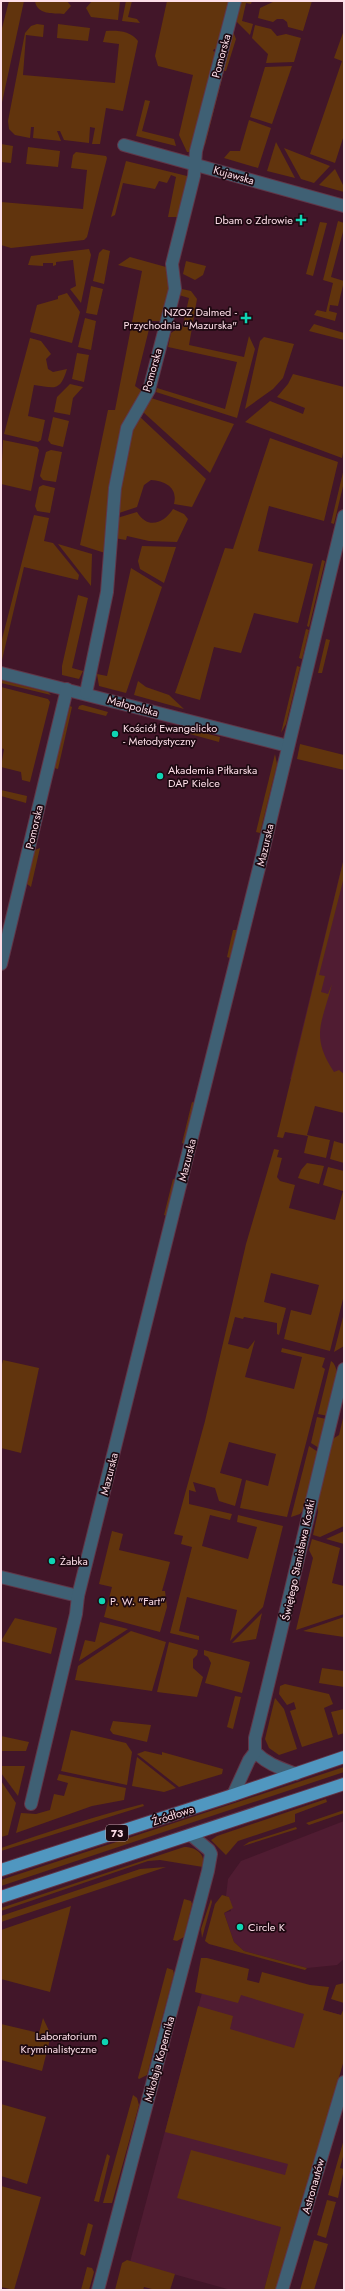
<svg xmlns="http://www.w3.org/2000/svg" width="345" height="2291" font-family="Jost,sans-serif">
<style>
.built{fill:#501c32}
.green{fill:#61340d}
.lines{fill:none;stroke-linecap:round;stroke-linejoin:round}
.street-casing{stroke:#603648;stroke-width:14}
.primary-casing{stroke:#603648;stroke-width:14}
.street{stroke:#3f6074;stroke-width:12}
.primary{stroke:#5097c0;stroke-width:12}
.poi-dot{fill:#0ed5b4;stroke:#1d0911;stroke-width:1.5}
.labels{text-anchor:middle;stroke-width:3.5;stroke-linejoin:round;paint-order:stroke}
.shield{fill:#1d0911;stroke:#ba9ea8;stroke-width:1}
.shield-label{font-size:10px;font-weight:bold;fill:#fddee8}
.street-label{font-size:11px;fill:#fddee8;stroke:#1d0911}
.poi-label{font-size:11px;fill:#fddee8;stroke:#1d0911;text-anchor:start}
</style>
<rect width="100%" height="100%" fill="#421629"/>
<g class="built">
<path d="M344,857V1093L290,1079Z"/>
<path d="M344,1821V1959L337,1965L307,1968L244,1951L234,1942L224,1913L231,1911L229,1897L226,1896L228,1879L241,1861Z"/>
<path d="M206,1978L341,2015L264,2290H231L130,2262Z"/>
</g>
<g class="green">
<path d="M9,1H24L1,107V32Z"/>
<path d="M35,1H67L71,6L64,14C53,13 37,15 35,1Z"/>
<path d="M92,1H120L118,20L91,17L86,8Z"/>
<path d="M126,1H132L128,17L137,19L140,23L122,21Z"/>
<path d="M167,1H231L218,50L214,49L213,51L217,53L189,152H187L179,135L193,75L158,66L155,56Z"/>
<path d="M240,1H252L251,4L246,3L242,21L253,24L250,35L236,21Z"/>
<path d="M275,1H312L303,31L288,27L287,22L283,19H277L273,22L258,18L260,8Z"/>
<path d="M37,24L44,25L43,37L26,35L23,75L115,83L119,44L103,42L106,31C117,30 131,31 138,41L123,111L106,108L100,144H92L95,128L90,127L89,143L64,140L60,131H57L61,141L33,138L34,127H31L30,138L15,135L9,129L8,121L25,33L31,26Z"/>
<path d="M58,24L90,28L88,41L57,38Z"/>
<path d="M255,25L271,29L277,36L286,34L301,38L294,62L266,63L268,54L252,38Z"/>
<path d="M232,29L236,39L226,71H224L205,145L202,144Z"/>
<path d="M344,30V135L335,163L310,154L342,61L334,58Z"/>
<path d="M292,66L272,124L250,117L265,67Z"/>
<path d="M145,100L150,101L142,131L174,139L176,146L136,136Z"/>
<path d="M249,120L271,128L258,168L224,158L230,151H240Z"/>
<path d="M276,142L295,178L267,171Z"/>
<path d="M1,144L13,146L11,163L1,162Z"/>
<path d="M28,147L60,151L58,167L26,164Z"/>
<path d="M284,148L330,166L314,183L301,179Z"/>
<path d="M76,152L106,156L107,158L87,237L84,240L11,248L1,245V202L83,209L87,170L71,168L73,155Z"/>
<path d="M126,161L187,176L188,180L178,217H168L176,177L171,175L167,183L159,181L155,189L123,183L115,215L111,217Z"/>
<path d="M335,169L344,187V192L319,185Z"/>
<path d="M338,221L344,223V228L331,277L344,281L338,306L330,305L329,311L337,313L335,321L314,315L317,310L326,312L333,283L323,280Z"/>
<path d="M320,222L327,223L313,276L306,274Z"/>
<path d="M89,249L91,255L81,303L70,289L76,286L73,260L56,262V265L53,266V263H43V266L28,265L31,256Z"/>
<path d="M103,249L110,251L104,284L93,281L99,253Z"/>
<path d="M130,257L166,267L170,290L161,321H151L135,386L142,391L125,421L105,553L80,545L108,410H115L142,271L118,265Z"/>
<path d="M186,261L206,266L203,275L195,280L183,274Z"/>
<path d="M91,286L103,289L97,315L86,313Z"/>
<path d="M182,289L191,291L197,299L189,345L244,357L249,336L255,349L237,418L156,392L157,388L225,409L237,362L168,347L171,333L177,329H182L189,298L179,295Z"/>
<path d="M67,293L80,312L72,343L30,332L37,305L58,299V296Z"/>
<path d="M85,318L96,321L91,350L78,347Z"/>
<path d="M314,324L344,333V340L309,331Z"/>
<path d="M264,337L294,344L283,378L273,389L245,409L260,341Z"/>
<path d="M30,338L41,341L51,354L46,359L48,369L53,372L67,369C60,392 55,388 34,385L28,416L45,420L41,440L38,442L4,434Z"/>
<path d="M77,353L89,355L84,382L72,379Z"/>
<path d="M293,374L344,387V448L342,458L245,422L270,401L303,414L305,408L277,397L288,384Z"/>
<path d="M70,384L83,387L73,398L70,415L54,412L57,397Z"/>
<path d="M151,398L234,424L210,473L142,411Z"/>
<path d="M139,416L206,479L192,507L174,504C178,488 166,481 151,480L144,485L137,507L116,514L118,495L133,426Z"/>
<path d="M53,417L69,421L63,447L51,444L48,440Z"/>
<path d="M270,438L338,462L324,521L269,506L258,551L313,564L298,623L254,613L241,653L214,647L200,700L175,693L225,548L233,549Z"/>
<path d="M3,440L37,447L39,450L31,491L1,484Z"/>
<path d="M51,450L62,452L56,482L43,480L40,476L46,452Z"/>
<path d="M344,468V482L334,524L331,523Z"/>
<path d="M43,485L55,488L50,513L37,511L35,506L39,487Z"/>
<path d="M173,509L184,514L188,519L177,542L149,541L127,536L126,540L114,538L117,518L137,512C148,530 164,523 173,509Z"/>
<path d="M34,515L49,518L44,541L53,543L79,575L78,580L24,567L2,660L1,643Z"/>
<path d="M58,544L92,554L91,586Z"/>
<path d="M142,546L176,547L164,583L140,569L138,561Z"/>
<path d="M322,560L325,561L309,627L307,626Z"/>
<path d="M131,568L162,587L126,693L99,686L97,674L107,676Z"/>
<path d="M78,595L88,598L72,668L83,671L79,679L62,675V666Z"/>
<path d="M306,629L309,630L302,659L299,658Z"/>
<path d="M326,639L330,640L322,673H318Z"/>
<path d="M297,666L300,667L286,724L281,733Z"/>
<path d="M1,680L48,692L51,695L1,683Z"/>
<path d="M138,681L146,687L169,695L184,709L134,695Z"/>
<path d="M1,687L48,699L50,702L30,782L22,780L21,772L1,767L4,749L1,748Z"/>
<path d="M82,705H83L108,712L106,716L78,709L79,706Z"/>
<path d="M70,706L72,707L58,769L54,768Z"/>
<path d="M192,730L220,737L219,742L190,734Z"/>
<path d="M300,744L344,755V770L297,759Z"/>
<path d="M275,754L277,764L260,833L256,832Z"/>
<path d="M1,790L27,796L26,803L1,796Z"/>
<path d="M40,848L31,887L27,884L35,850Z"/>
<path d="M344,858V877L319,975L325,976L321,992L328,994L332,984C322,1024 310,1035 334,1072L339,1070L344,1074V1113L315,1106L307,1135L330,1140L326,1158L304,1153L308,1136L285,1132L283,1138L277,1137Z"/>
<path d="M233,930H237L230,958L227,957Z"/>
<path d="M192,1102L195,1103L185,1144L182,1143Z"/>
<path d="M334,1141L344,1144V1163L330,1159Z"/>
<path d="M274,1149L279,1150L277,1157L282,1158L277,1177L280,1181L295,1185L289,1208L335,1220L343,1191L323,1185L328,1167L344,1171V1295L330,1351L284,1339L291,1310L311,1315L319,1285L271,1273L264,1302L286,1308L279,1335L277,1334V1323L244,1317L243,1319L235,1317L228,1344L248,1349L255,1340L245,1377L294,1389L302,1357L281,1352L282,1348L325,1358L322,1367L325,1369L287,1517L240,1508L246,1480L268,1486L276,1454L229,1442L220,1473L242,1479L235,1506L219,1501L215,1488L193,1482L196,1492L189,1490V1504L232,1514L230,1520L210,1515L202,1546L248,1559L257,1527L237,1522L238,1515L283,1526L263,1607L230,1641L237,1610L187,1597L179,1631L199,1636V1640L170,1633L192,1547L181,1544L183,1536L174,1534L205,1421L246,1244Z"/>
<path d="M307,1163L324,1166L319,1184L298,1178L301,1170Z"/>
<path d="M173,1179L176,1180L167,1216L164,1215Z"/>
<path d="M344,1313V1346L334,1352Z"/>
<path d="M3,1360L39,1368L21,1453L1,1448V1368Z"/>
<path d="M331,1361C344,1369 331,1403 328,1416L318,1414Z"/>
<path d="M344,1414V1526L320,1537L313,1535L318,1512L316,1497L331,1440L339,1435Z"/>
<path d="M317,1417L326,1419L319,1448L311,1443Z"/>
<path d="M309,1446L318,1452L304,1509L300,1514L291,1517Z"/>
<path d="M112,1531L123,1534L119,1550L170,1562L162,1591H165L167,1607L160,1632L104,1617L112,1587L99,1584Z"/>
<path d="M344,1531V1544L326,1539Z"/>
<path d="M312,1539L340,1548L332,1583L344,1586V1614L296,1630L313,1558L309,1550Z"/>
<path d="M262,1613L256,1639L232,1643Z"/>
<path d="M344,1617V1637L303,1631Z"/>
<path d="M15,1618L57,1628L51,1654L1,1641Z"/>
<path d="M100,1622L128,1629L79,1661L85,1640L95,1642Z"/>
<path d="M131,1631L166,1642L152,1691L75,1680L78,1666Z"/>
<path d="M169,1642L198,1650L197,1655L193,1659V1668L203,1677L197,1697L157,1692Z"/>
<path d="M204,1650L250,1662L242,1693L205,1683L211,1663L208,1657L204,1655Z"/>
<path d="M322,1668L344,1671V1687L319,1683Z"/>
<path d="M285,1684L329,1694L333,1704L324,1708L333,1737L302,1747L290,1711L296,1709L294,1702L287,1705L279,1694L280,1686Z"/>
<path d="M235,1696L241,1697L233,1729L227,1727Z"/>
<path d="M275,1698L284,1709L297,1749L279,1755L269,1748L265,1739Z"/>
<path d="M344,1709V1733L338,1735L331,1712Z"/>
<path d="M113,1721L151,1725L147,1742L113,1734L110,1730Z"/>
<path d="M71,1730L126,1743L132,1752L127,1785L61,1771Z"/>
<path d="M1,1736L29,1742L26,1751H1Z"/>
<path d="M145,1751L162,1755V1752L223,1769L222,1774L179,1787L137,1754Z"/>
<path d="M137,1757L176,1788L164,1792L132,1786Z"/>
<path d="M1,1766H25L18,1796L1,1773Z"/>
<path d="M344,1767V1772L1,1886V1880Z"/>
<path d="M59,1774L126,1788L124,1800L92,1806L16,1833L21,1813L36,1814L50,1810L54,1794L64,1796L68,1783L57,1780Z"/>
<path d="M1,1781L16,1803L8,1835L1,1837Z"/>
<path d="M326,1799L327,1802L295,1814V1822L238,1841L226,1855L211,1840L217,1836Z"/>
<path d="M143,1804L144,1806L1,1851V1848C48,1832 95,1816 143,1804Z"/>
<path d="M344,1810V1813L309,1825L306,1823Z"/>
<path d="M296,1827L297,1829L243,1846L249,1842Z"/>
<path d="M184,1847C196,1847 206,1854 203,1867L160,1860L148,1861L1,1911V1908Z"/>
<path d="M166,1867L1,1922V1916L140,1869Z"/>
<path d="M222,1895L229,1897L233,1908L224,1913L234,1942L244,1951L307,1968L305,1970L209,1944L205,1941L215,1904Z"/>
<path d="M184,1899L191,1901L192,1904L184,1937L177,1941L173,1940Z"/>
<path d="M211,1899L212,1902L202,1938L201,1929Z"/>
<path d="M71,1906L50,1992L1,1979V1930Z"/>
<path d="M201,1958H207L249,1969L247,1980L259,1983L262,1972L310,1985L329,1987L323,2010L341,2015L344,2008V2060L277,2290H264L281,2227L177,2198L191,2150L285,2175L288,2164L165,2132L198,2006L233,2016L230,2029L294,2048L304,2014L241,1995L238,2003L195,1992Z"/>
<path d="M167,1968L173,1970L174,1974L147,2075L139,2079L138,2078Z"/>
<path d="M344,1983V2003L331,1999L336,1985Z"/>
<path d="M43,2018L51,2035L42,2071L1,2060V2024L39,2033Z"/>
<path d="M133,2095L137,2098L139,2105L112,2203H103Z"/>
<path d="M1,2104L46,2117L27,2184L1,2176Z"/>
<path d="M344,2139V2153L340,2168L344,2169L338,2198L328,2195Z"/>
<path d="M107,2154L110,2156L99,2202L94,2201Z"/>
<path d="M1,2186L41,2197L14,2290L1,2287Z"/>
<path d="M327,2200L336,2202L326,2238L317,2235Z"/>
<path d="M88,2223L93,2225L85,2256L80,2254Z"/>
<path d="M314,2240L328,2244L314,2290H300Z"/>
<path d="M127,2260L175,2274L170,2290H156L144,2287L143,2290H115L122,2263Z"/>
<path d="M87,2267L92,2268L94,2272L89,2290H81Z"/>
</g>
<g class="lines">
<g class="street-casing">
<g id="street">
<path d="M124,145L344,206"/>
<path d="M1,673L288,746"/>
<path d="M86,693L107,592L115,488L127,428L149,390L175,289L172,264L194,176L196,151L235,1"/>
<path d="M1,964L67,689"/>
<path d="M1,1577L78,1596"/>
<path d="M255,1752C267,1764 280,1768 296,1774"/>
<path d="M233,1795L249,1760L255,1752V1738C286,1615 313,1491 344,1369"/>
<path d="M31,1804L76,1614L78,1596L259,868L344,516"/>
<path d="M98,2290L208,1871L211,1854L209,1850L191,1835"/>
<path d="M282,2290L344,2082"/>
</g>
</g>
<g class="primary-casing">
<g id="primary">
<path d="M1,1870L233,1795L344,1757"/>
<path d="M1,1897L344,1784"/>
</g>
</g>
<use href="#street" class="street"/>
<use href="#primary" class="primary"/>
</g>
<g class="poi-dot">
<path d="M299 214h4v4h4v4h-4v4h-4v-4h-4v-4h4z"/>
<path d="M244 312h4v4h4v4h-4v4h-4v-4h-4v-4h4z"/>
<circle cx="115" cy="734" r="4"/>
<circle cx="160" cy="776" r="4"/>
<circle cx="52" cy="1561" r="4"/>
<circle cx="102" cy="1601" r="4"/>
<circle cx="240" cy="1927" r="4"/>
<circle cx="105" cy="2042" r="4"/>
</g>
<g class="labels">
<rect class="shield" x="106" y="1825" width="22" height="16" rx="3"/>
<g class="shield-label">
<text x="117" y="1837">73</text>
</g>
<g class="street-label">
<text transform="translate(221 56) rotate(-75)" y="4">Pomorska</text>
<text transform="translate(234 175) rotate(16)" y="4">Kujawska</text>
<text transform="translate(152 370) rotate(-74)" y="4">Pomorska</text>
<text transform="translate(133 706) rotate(15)" y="4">Małopolska</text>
<text transform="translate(34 827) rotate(-77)" y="4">Pomorska</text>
<text transform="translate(265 845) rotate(-77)" y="4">Mazurska</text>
<text transform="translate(187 1160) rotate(-76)" y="4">Mazurska</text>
<text transform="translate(109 1474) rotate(-76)" y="4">Mazurska</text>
<text transform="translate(298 1560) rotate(-78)" y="4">Świętego Stanisława Kostki</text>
<text transform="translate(173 1815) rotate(-18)" y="4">Źródłowa</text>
<text transform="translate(159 2059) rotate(-75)" y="4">Mikołaja Kopernika</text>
<text transform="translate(313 2186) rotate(-74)" y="4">Astronautów</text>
</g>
<g class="poi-label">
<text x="293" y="224" text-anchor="end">Dbam o Zdrowie</text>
<text x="237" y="316" text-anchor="end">NZOZ Dalmed -<tspan x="237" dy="13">Przychodnia "Mazurska"</tspan></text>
<text x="123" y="732">Kościół Ewangelicko<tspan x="123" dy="13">- Metodystyczny</tspan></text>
<text x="168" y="774">Akademia Piłkarska<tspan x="168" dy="13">DAP Kielce</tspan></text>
<text x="60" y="1565">Żabka</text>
<text x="110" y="1605">P. W. "Fart"</text>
<text x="248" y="1931">Circle K</text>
<text x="97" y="2040" text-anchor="end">Laboratorium<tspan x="97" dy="13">Kryminalistyczne</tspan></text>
</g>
</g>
<rect width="345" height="2291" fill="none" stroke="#fddee8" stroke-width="4"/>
</svg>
